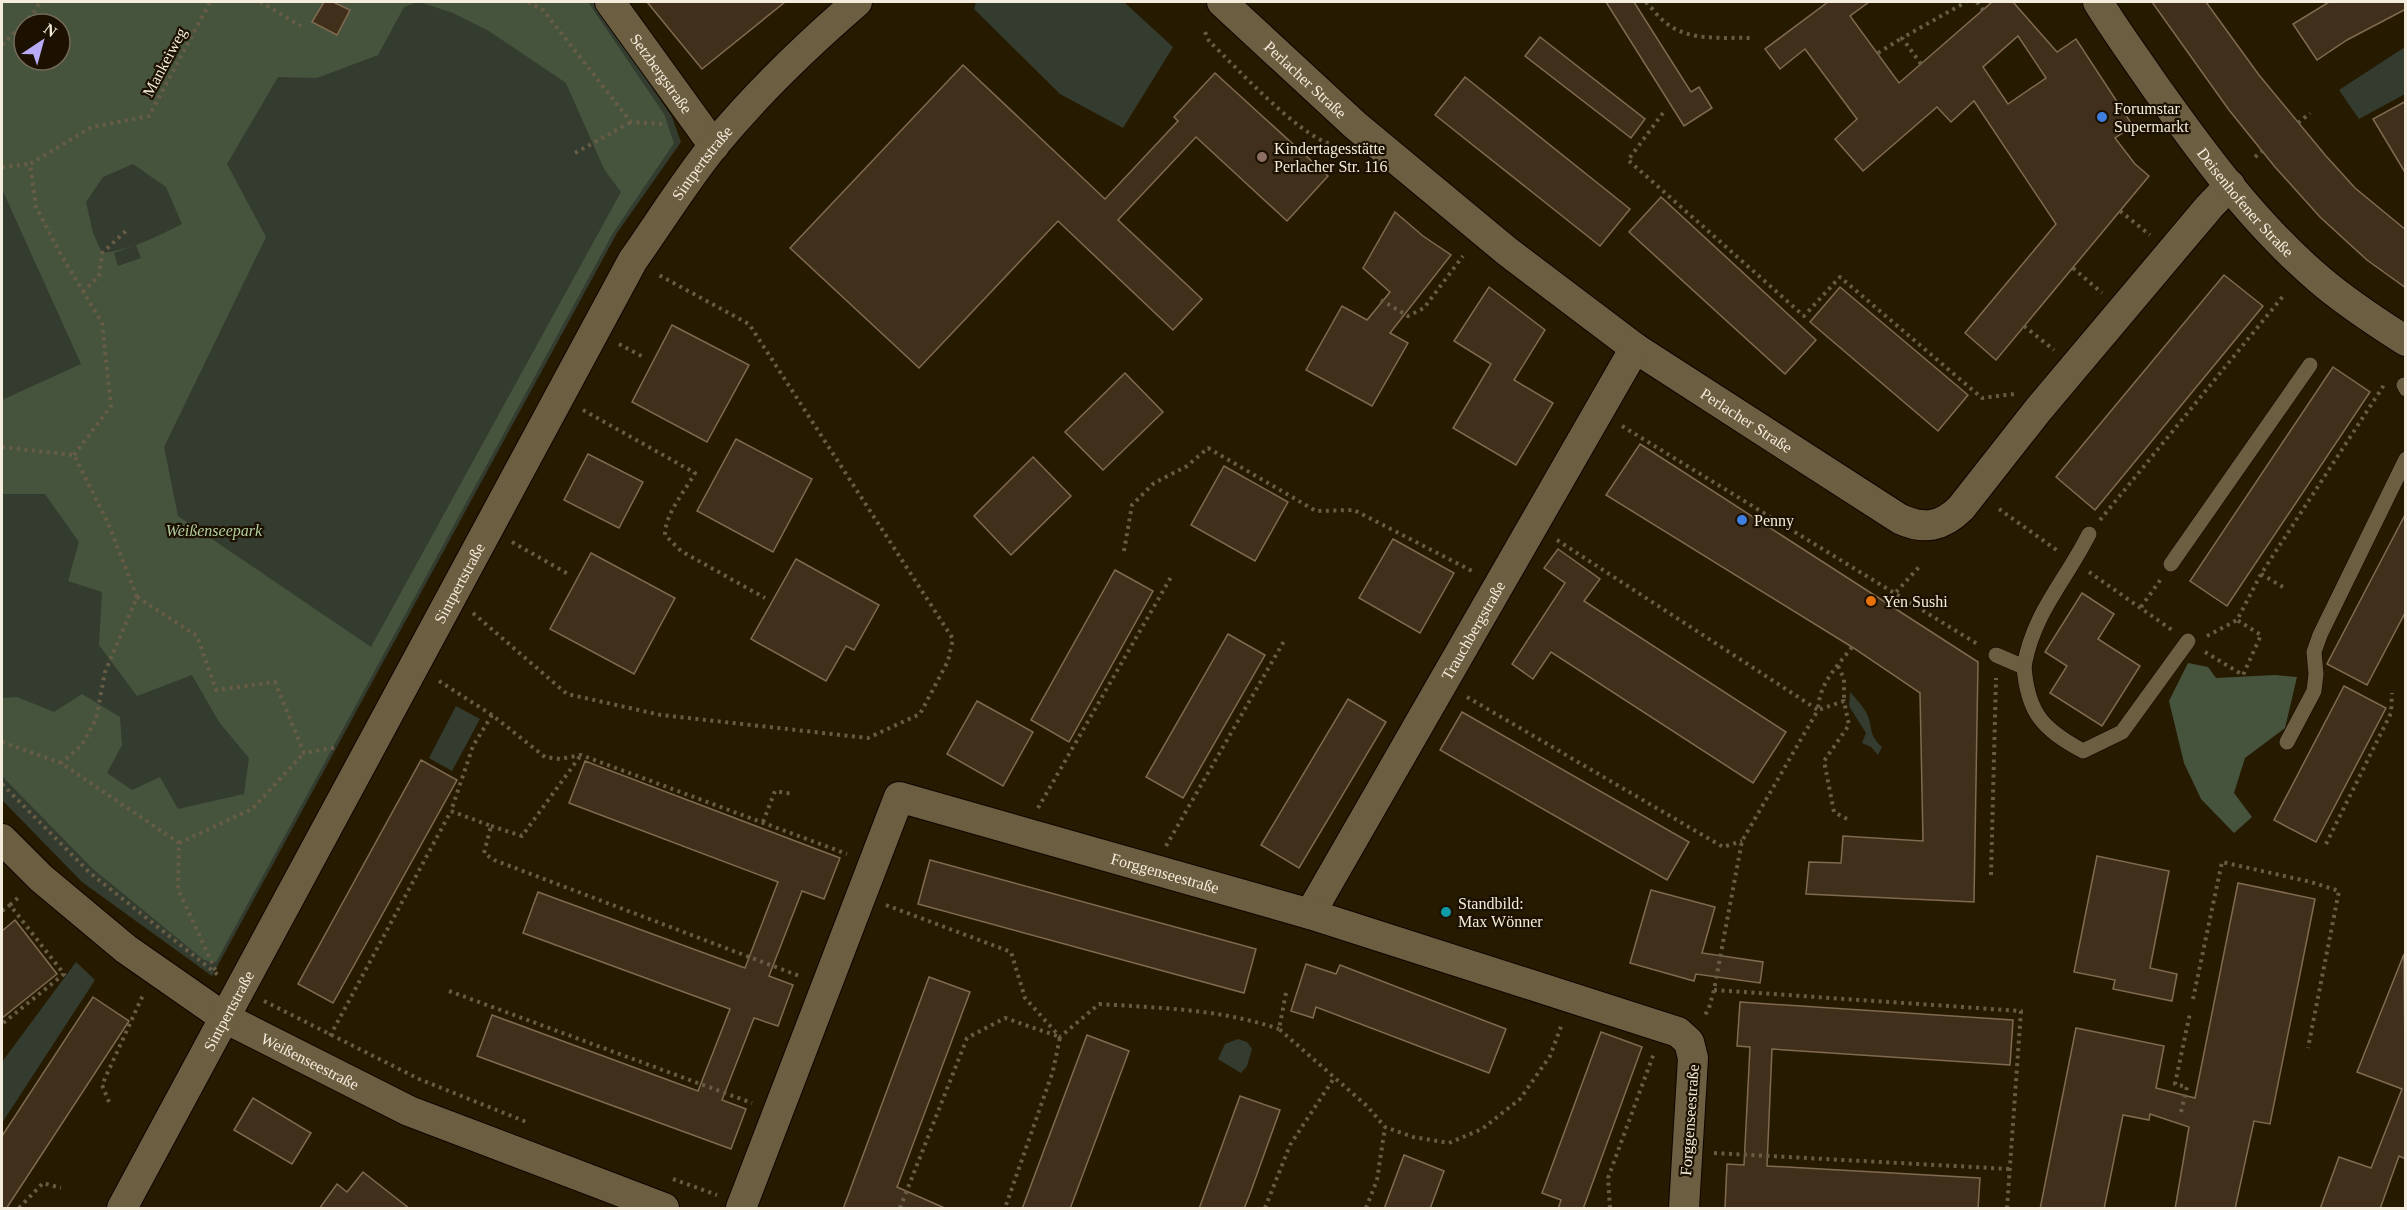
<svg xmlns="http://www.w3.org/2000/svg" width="2407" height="1210" font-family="Georgia,serif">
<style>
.green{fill:#343c2f;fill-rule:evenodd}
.forest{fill:#47543d;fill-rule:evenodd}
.building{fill:#40301b;stroke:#806b51;stroke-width:1.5;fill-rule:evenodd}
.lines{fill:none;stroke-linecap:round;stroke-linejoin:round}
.lane-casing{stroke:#0e0500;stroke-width:16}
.street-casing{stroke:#0e0500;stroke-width:32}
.path{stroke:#675c45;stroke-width:4;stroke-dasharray:3 4.5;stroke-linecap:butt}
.lane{stroke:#6c5e41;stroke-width:15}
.street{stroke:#6c5e41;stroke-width:30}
.shop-dot{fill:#3f7fe0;stroke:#1c1100;stroke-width:2}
.education-dot{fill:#8d6e63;stroke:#1c1100;stroke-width:2}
.food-dot{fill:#e8710a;stroke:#1c1100;stroke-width:2}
.culture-dot{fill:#0f9aa8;stroke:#1c1100;stroke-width:2}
.labels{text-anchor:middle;stroke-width:4.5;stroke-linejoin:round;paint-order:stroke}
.street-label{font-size:16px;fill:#f4ecdc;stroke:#1c1100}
.poi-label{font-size:16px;fill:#f4ecdc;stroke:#1c1100;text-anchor:start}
.park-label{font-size:16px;font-style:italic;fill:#b1cd9e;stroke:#1c1100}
</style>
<rect width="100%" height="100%" fill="#261a00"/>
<g class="green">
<path d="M2,2H594L672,117L681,142L617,233L212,976L82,882L2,800ZM24,24H60V60H24Z"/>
<path d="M976,2H1124L1173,47L1123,128L1060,94L974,9Z"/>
<path d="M2405,47V94L2359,119L2339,90Z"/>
<path d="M1850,692C1856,699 1862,705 1866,712C1874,728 1867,733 1882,747L1878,755L1871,747L1862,743L1866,733L1849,706Z"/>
<path d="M456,706L480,719L452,771L429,758Z"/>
<path d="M76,962L95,980L2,1123V1062Z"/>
<path d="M1238,1039L1247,1042L1252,1049L1247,1066L1241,1073L1218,1059L1225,1044Z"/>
</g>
<g class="forest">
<path d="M2,2H417L404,7L378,55L317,78L278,77L227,164L266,237L164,447L178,516L371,647L621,192L604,169L566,83L489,31L453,13L420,2H588L664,114L674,143L613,233L216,962L204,960L92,868L2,776V698L17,697L54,712L82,694L120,717L122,745L107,773L132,790L160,777L178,809L244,794L249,758L219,722L192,675L137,696L99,645L102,592L68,581L79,542L45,494H2V400L81,364L2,189ZM24,24H60V60H24ZM133,164L166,187L182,224C157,237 130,250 102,253L93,233L86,202L103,177ZM136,245L141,258L118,266L114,253Z"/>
<path d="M2188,663L2208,667L2216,678L2275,675L2297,677L2285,728L2245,758L2234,793L2252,817L2234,833L2201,799L2184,763L2169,701Z"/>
</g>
<g class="building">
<path d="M324,2H333L350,10L337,35L312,22Z"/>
<path d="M647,2H785L702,69Z"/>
<path d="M1606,2H1634L1691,92L1699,87L1712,108L1684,126Z"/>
<path d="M1828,2H1869L1850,16L1899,83L1992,2H2013L2057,52L2076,39L2133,126L2115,138L2135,164L2149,176L1996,360L1965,333L2056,224L1974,101L1951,122L1937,107L1863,171L1835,139L1857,119L1805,49L1780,69L1765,49ZM2018,36L2046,78L2008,104L1983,67Z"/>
<path d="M2152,2H2206L2259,75L2326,156L2355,188L2406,230V288L2367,260L2320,217L2275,167L2229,110Z"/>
<path d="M2329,2H2406V9L2347,40L2317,60L2293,24Z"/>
<path d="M1540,37L1645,119L1631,138L1525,56Z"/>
<path d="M963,65L1105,199L1178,121L1174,117L1215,73L1328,176L1287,221L1196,137L1118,220L1202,299L1173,330L1058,221L919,368L790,248Z"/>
<path d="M1465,77L1630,209L1600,246L1435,115Z"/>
<path d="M2406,101V174L2373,119Z"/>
<path d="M1661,197L1816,340L1785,374L1629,232Z"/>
<path d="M1395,212L1423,236L1451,255L1390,333L1408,343L1372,406L1306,370L1342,306L1367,320L1390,292L1363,268Z"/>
<path d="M2224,275L2263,306L2095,510L2056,477Z"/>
<path d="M1489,287L1545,330L1514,380L1553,403L1516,465L1453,428L1491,364L1454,341Z"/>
<path d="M1840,287L1968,395L1938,431L1810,322Z"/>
<path d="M672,325L749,365L707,442L632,402Z"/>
<path d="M2333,367L2370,392L2227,606L2190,581Z"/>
<path d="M1125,373L1163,412L1103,470L1065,432Z"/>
<path d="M736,439L812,479L773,552L697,511Z"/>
<path d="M1640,444L1978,662L1974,902L1806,894L1809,862L1841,863L1843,836L1923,841L1920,693L1852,647L1606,495Z"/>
<path d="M588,454L643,482L619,528L564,500Z"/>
<path d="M1033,457L1071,496L1011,555L974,516Z"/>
<path d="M1224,466L1288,502L1255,561L1191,525Z"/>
<path d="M2406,513V611L2367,685L2327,664Z"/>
<path d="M1393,539L1454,573L1420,633L1359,598Z"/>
<path d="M1558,549L1600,579L1584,601L1786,732L1753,783L1551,652L1533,679L1512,664L1565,583L1544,568Z"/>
<path d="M591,553L675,598L634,674L550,629Z"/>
<path d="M796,559L879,605L854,650L846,646L826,681L751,639Z"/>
<path d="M1115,570L1153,591L1069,742L1031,720Z"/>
<path d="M2082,593L2114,614L2098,639L2140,666L2102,726L2050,693L2067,666L2045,652Z"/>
<path d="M1228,634L1265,655L1183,798L1146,777Z"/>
<path d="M2344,686L2386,708L2316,842L2274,820Z"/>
<path d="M1348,699L1386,722L1299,868L1261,845Z"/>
<path d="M977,701L1033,732L1003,786L947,754Z"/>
<path d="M1462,712L1689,842L1667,880L1440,750Z"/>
<path d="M421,760L457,780L333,1003L298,984Z"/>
<path d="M585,761L840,858L824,899L802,891L769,976L793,985L778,1026L754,1018L722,1100L746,1109L731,1149L477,1056L492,1015L698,1091L730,1009L523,933L538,892L745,968L778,882L569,803Z"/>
<path d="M2097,856L2169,871L2150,968L2177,974L2172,1001L2113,989L2115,980L2074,972Z"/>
<path d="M930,860L1256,949L1244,993L918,904Z"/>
<path d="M2238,883L2315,899L2270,1124L2254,1121L2235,1209H2175L2189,1127L2150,1114L2149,1120L2123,1115L2104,1209H2040L2076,1028L2164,1046L2156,1088L2195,1098Z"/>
<path d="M1651,890L1715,907L1702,953L1763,962L1760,983L1696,974L1694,981L1630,963Z"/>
<path d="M15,920L57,974L2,1018V931Z"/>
<path d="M2404,954L2406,1159L2399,1156L2380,1209H2320L2339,1157L2371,1168L2402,1089L2357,1072Z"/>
<path d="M1306,964L1336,974L1340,965L1506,1029L1489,1073L1316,1007L1313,1018L1291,1011Z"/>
<path d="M929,977L970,992L897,1187L947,1209H843Z"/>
<path d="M93,997L129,1021L6,1209H2V1136Z"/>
<path d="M1740,1002L2013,1020L2010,1065L1772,1049L1767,1166L1980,1178L1978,1209L1725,1208L1727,1164L1744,1165L1750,1047L1737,1046Z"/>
<path d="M1601,1032L1642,1047L1583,1209H1558L1561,1200L1542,1193Z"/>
<path d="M1087,1035L1129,1051L1070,1209H1022Z"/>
<path d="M1240,1096L1280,1110L1251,1191L1244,1209H1199Z"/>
<path d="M253,1098L311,1133L292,1164L234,1130Z"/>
<path d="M1404,1155L1444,1171L1430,1209H1384Z"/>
<path d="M363,1172L410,1209H319L337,1184L347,1192Z"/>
</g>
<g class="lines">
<g class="lane-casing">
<g id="lane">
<path d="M2404,385L2406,389"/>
<path d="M2171,564L2310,365"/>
<path d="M1996,655L2024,667C2033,613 2065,582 2089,534"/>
<path d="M2024,667C2028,714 2043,729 2083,751L2122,732L2188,641"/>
<path d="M2287,742L2314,691L2316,674L2314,652L2320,635L2406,459"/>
</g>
</g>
<g class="street-casing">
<g id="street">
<path id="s1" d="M610,2L714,146"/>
<path id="s2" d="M1222,2L1355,125L1508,252L1635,348L1900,519C1924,530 1942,527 1961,508L2038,410L2209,207L2230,185"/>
<path id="s3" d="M2098,2C2115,30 2135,57 2154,85C2203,154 2255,225 2320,280C2347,303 2376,322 2406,341"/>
<path id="s4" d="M2,839L41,878L126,949L225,1018L409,1111L664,1208"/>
<path id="s5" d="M1310,914L1635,348"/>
<path id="s6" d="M122,1208L633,260C660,222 685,181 715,144C758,92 806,46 857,2"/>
<path id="s7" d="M741,1208L899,797L1310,914L1678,1032L1689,1042L1693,1058L1684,1208"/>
</g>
</g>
<g class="path">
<path d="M260,2L301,26"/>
<path d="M528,2L543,10L631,122L665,124"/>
<path d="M1646,2C1652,8 1658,17 1665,22C1688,42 1723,37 1751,38"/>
<path d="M1977,2L1983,10"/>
<path d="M1205,32L1209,41C1238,69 1295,132 1330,144"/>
<path d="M2,45L33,14L40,2"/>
<path d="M1878,53L1902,38"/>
<path d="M1921,64L1902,38L1966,2"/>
<path d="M1663,113L1628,160L1804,316L1840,277L1982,398L2014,394"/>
<path d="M2298,123L2310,113"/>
<path d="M575,153L631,122"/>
<path d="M2255,157L2262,151"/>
<path d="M2,167L30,164"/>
<path d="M2120,211L2150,235"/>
<path d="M2073,268L2102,293"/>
<path d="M83,292L99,276L102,253L128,229"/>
<path d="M1381,300L1408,316L1424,308L1463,256"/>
<path d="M2024,326L2054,350"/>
<path d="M619,344L645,358"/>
<path d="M583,410L695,473C685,491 665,514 665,535L681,551L765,598"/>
<path d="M1622,426L1979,645"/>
<path d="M2,447L74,455L108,523L137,597L105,672L96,719L82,745L61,763"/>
<path d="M74,455L111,406L102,323L60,253L36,207L30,164L92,127L149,116L210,2"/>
<path d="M1999,509L2058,551"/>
<path d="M2100,520L2284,295"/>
<path d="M1557,540L1818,710L1742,841L1714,990L1709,1008L1704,1017"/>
<path d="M512,542L570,575"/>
<path d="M1124,551L1132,505L1154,483L1187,466L1208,448L1316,511L1354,510L1474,572"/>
<path d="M2089,572L2172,630"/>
<path d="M2261,574L2283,587"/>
<path d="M137,597L197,636L216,690L275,682L304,753L338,747"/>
<path d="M1886,603L1921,565"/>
<path d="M2141,607L2161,579"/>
<path d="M473,613L567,694L661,715L868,738L920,714L948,661L953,639L749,324L657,274"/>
<path d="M2207,636L2237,620L2261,574L2384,385"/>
<path d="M2205,652L2243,675L2261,635L2237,620"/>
<path d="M1838,666L1844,679V701"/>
<path d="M439,681L492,715L545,757L560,759L581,755L847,854"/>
<path d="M1467,697L1723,847L1742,841"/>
<path d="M492,715L473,746L451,811L491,826L484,853L494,860L802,977"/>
<path d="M2,742L61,763L179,843L178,889L217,974"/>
<path d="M2,784L89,872L218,975"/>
<path d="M1038,808L1171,577"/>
<path d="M1847,819L1834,812L1824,761L1849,725L1844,701L1818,710C1819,683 1837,667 1852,647"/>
<path d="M763,822L775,791L793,794"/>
<path d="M491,826L522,836L581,755"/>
<path d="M179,843L252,809L304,753"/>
<path d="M2326,844L2391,713L2392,693"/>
<path d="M1166,846L1284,641"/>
<path d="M1991,875L1996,678"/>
<path d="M10,905L21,895"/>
<path d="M886,905L1011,952L1025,998L1060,1037L1099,1004C1161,1008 1220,1009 1279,1029"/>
<path d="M2,911L10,905L64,974L2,1024"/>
<path d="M1714,990L2021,1011L2007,1208"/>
<path d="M449,991L752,1103"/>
<path d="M1286,993L1279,1029L1367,1106L1385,1127L1413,1137L1449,1143L1482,1129L1520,1099L1550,1056L1562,1024"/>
<path d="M2193,999L2222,862L2311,882L2339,891L2308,1048"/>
<path d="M264,1001L419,1079L529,1123"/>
<path d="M330,1036L451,811"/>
<path d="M109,1102L102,1085L143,995"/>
<path d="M2181,1112L2187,1087L2175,1084L2190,1013"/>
<path d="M1714,1153L2010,1169"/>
<path d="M673,1179L717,1195"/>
<path d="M19,1208L43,1183L61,1188"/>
<path d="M900,1208L967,1038L1005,1018L1060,1037L1053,1071L1005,1208"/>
<path d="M1265,1208L1290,1145L1334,1078"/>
<path d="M1366,1208L1377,1180L1385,1127"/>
<path d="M1610,1208L1608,1178L1654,1053"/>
</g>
<use href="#lane" class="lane"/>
<use href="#street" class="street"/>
</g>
<g class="shop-dot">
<circle cx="2102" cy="117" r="6"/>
<circle cx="1742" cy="520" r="6"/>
</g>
<circle class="education-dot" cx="1262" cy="157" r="6"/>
<circle class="food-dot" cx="1871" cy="601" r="6"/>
<circle class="culture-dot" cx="1446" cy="912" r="6"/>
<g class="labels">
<g class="street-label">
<text transform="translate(164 62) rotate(-62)" y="6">Mankeiweg</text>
<text dy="6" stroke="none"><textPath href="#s1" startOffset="88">Setzbergstraße</textPath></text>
<text dy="6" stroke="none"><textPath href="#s2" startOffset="114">Perlacher Straße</textPath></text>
<text dy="6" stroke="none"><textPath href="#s6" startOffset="1196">Sintpertstraße</textPath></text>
<text dy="6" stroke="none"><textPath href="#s3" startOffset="249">Deisenhofener Straße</textPath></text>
<text dy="6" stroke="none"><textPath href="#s2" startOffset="672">Perlacher Straße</textPath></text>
<text dy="6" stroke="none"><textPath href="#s6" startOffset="710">Sintpertstraße</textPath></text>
<text dy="6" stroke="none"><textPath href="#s5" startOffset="327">Trauchbergstraße</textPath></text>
<text dy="6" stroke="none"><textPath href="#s7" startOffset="717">Forggenseestraße</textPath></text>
<text dy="6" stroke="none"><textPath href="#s6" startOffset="224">Sintpertstraße</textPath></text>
<text dy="6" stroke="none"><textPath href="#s4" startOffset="382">Weißenseestraße</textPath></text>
<text transform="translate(1689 1120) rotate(-86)" y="6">Forggenseestraße</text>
</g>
<g class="poi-label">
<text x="2114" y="114">Forumstar<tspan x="2114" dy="18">Supermarkt</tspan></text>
<text x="1274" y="154">Kindertagesstätte<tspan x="1274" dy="18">Perlacher Str. 116</tspan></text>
<text x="1754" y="526">Penny</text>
<text x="1883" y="607">Yen Sushi</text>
<text x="1458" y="909">Standbild:<tspan x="1458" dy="18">Max Wönner</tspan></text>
</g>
<g class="park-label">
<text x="214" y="536">Weißenseepark</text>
</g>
</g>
<rect width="2407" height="1210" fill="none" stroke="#f4ecdc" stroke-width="6"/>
<g transform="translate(42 42) rotate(36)"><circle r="28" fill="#1c1100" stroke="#726958" stroke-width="1.5"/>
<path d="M0-4.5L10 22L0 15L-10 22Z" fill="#b9abf7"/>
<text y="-9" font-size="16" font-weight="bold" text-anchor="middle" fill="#f4ecdc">N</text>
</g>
</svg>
